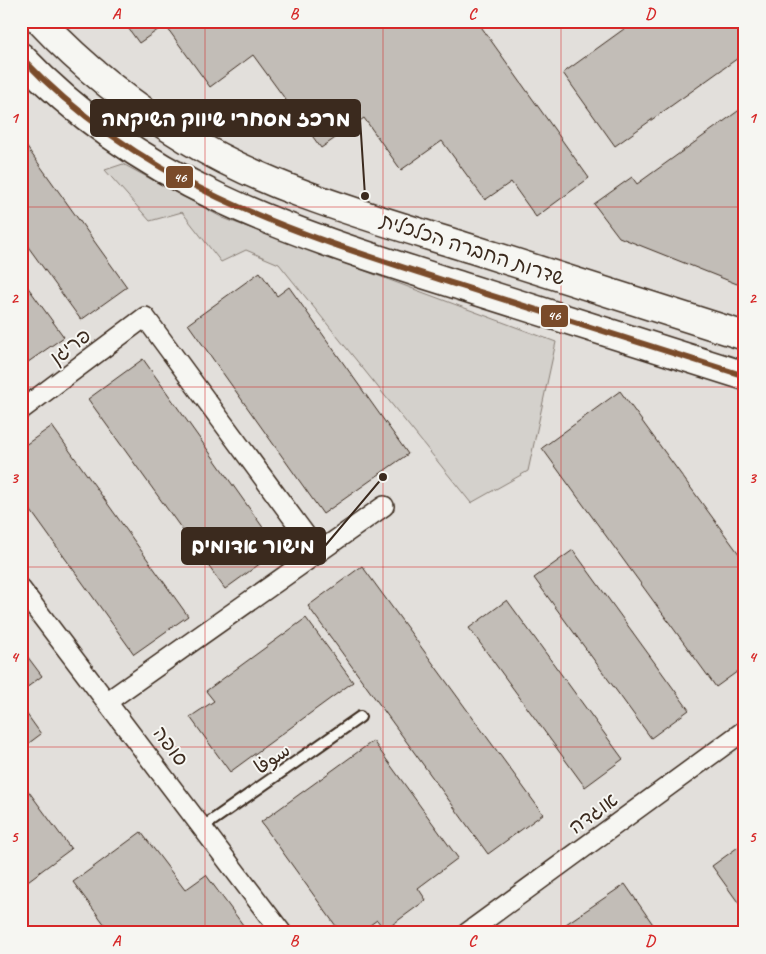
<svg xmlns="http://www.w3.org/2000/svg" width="766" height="954" font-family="Caveat,'Playpen Sans Arabic','Playpen Sans Hebrew',sans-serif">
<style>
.built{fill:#e2dfdb}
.green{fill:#d4d1cc;stroke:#887e75}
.building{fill:#c2bdb7;stroke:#3b2a1e}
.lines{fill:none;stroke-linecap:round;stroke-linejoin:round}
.lane-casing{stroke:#3b2a1e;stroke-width:14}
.street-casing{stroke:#3b2a1e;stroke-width:22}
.secondary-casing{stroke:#3b2a1e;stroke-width:31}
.lane{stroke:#f6f6f2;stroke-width:10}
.street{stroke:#f6f6f2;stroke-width:19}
.secondary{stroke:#f6f6f2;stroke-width:28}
.bus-1-casing{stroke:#f6f6f2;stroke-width:10}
.bus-1{stroke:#7a4b2a;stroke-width:6}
.grid{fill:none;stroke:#d62828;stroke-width:1;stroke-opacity:0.55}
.labels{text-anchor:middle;stroke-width:4;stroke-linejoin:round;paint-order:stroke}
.street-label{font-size:20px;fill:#3b2a1e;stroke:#f6f6f2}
.leader{fill:none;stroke:#3b2a1e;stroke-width:2}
.callout-dot{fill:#3b2a1e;stroke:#f6f6f2;stroke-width:2}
.callout{fill:#3b2a1e;stroke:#3b2a1e;stroke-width:2}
.callout-label{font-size:21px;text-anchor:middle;font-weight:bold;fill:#fff}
.line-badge{stroke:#f6f6f2;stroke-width:2}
.badge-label{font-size:14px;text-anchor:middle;font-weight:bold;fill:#fff}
.neatline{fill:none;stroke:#d62828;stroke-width:2}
.grid-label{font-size:16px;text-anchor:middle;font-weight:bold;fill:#d62828}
</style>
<rect width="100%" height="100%" fill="#efeeea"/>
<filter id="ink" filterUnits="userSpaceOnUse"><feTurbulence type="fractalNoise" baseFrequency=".02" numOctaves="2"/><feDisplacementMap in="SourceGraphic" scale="10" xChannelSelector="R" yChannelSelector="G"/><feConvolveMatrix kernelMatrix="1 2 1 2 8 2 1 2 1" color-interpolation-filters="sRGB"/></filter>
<g filter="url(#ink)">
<rect class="built" x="21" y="21" width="724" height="912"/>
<path class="green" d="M123,164L223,218L556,342L528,471L471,503L279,264L246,250L221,262L182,212L150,221L105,170Z"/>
<g class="building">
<path d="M123,21H477L589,178L536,217L511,182L485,200L442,141L401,170L364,118L321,148L253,55L210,87L165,25L139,43Z"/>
<path d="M635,21H745V53L615,146L563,73Z"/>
<path d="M745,106V278L737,284L619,237L594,204L632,177L637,184Z"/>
<path d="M21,139L127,287L81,320L21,237Z"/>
<path d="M260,272L277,296L289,287L408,454L323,514L188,324Z"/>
<path d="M21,278L64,337L21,367Z"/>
<path d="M143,359L279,550L225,589L88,399Z"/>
<path d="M620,391L745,562V666L716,687L542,448Z"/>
<path d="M52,426L188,616L134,654L21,497V448Z"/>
<path d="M573,550L689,710L651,738L534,578Z"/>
<path d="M362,566L543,814L488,854L308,606Z"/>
<path d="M507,600L623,759L585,787L469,628Z"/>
<path d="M306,618L353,682L230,772L190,717L214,701L206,691Z"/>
<path d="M21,648L42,676L21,692Z"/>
<path d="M26,713L41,734L21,749V716Z"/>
<path d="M373,741L458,858L418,888L426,900L385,930L377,920L359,933H341L261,822Z"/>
<path d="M21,781L71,849L21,886Z"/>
<path d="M141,832L185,890L206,875L249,933H111L73,882Z"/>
<path d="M745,842V912L712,866Z"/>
<path d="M625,884L659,933H571L566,924Z"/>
</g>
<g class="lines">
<g class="lane-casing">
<path id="lane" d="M203,827L360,717"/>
</g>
<g class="street-casing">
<g id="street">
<path d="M21,410L145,317L318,552"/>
<path d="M21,589L282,933"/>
<path d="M108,701L384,506"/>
<path d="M467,933L745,730"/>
</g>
</g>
<g class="secondary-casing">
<g id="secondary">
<path d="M40,21C84,68 132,106 187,139C272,191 377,219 472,249C563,278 654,307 745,336"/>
<path d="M21,57C145,188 295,233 461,286C556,316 650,346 745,376"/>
</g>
</g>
<use href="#lane" class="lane"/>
<use href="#street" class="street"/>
<use href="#secondary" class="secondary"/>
<g class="bus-1-casing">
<path id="bus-1" d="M21,57C145,188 295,233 461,286C556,316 650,346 745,376"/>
</g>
<use href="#bus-1" class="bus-1"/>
</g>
</g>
<path class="grid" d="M205,21V933M383,21V933M561,21V933M21,207H745M21,387H745M21,567H745M21,747H745"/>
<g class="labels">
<g class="street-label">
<text transform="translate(473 249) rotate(18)" y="7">שדרות החברה הכלכלית</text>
<text transform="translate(70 346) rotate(-37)" y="7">פריגן</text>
<text transform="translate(171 746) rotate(53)" y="7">סופה</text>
<text transform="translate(272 758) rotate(-35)" y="7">سوفا</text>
<text transform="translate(593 813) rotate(-36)" y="7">אוגדה</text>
</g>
</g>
<path class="leader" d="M365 196L360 118M383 477L325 546"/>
<g class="callout-dot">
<circle cx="365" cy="196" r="5"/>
<circle cx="383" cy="477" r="5"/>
</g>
<g class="callout">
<rect x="91" y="100" width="269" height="36" rx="5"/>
<rect x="182" y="528" width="143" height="36" rx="5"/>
</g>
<g class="callout-label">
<text x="226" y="126">מרכז מסחרי שיווק השיקמה</text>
<text x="253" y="553">מישור אדומים</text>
</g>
<g class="line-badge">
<rect x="165" y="165" width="29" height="24" rx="5" fill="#7a4b2a"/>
<rect x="540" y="304" width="29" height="24" rx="5" fill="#7a4b2a"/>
</g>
<g class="badge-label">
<text x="180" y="182">46</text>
<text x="554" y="320">46</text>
</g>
<rect width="766" height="954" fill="none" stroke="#f6f6f2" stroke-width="55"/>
<rect x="28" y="28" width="710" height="898" class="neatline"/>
<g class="grid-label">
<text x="116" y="19">A</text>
<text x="294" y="19">B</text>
<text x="472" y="19">C</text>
<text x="650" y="19">D</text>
<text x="14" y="123">1</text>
<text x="752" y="123">1</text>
<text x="14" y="303">2</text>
<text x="752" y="303">2</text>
<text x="14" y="483">3</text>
<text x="752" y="483">3</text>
<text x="14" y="662">4</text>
<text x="752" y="662">4</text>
<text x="14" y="842">5</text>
<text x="752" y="842">5</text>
<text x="116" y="946">A</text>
<text x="294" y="946">B</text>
<text x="472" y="946">C</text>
<text x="650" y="946">D</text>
</g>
</svg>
